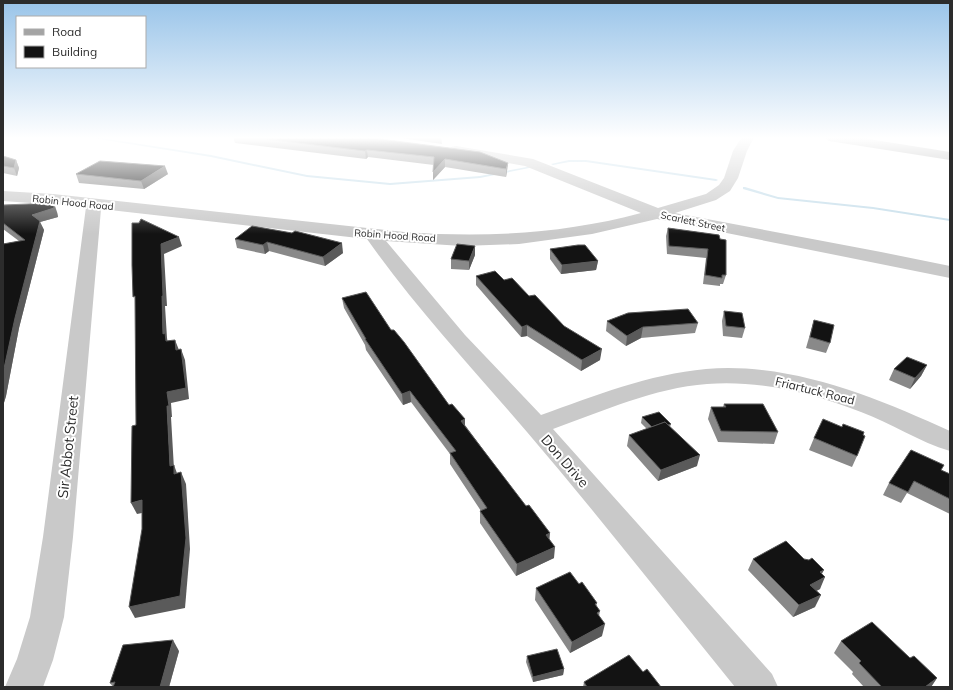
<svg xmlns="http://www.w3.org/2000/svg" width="953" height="690" font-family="Mulish,sans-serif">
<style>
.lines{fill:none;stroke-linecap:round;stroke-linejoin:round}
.stream{fill:#c4ddea;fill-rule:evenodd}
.street{fill:#c9c9c9;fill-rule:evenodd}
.primary{fill:#a4a4a4;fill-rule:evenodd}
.wall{fill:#898989}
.shaded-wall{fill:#5a5a5a}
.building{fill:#131313;stroke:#5a5a5a}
.labels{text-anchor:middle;stroke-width:4;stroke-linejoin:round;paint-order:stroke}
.far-street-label{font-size:10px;fill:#2c2c2c;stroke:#fff}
.street-label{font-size:12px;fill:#2c2c2c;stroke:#fff}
.near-street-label{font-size:14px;fill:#2c2c2c;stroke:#fff}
</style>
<rect width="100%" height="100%" fill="#fff"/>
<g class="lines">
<g class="stream">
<path d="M86,137H95L211,155L307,175L390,183L480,176L532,166L534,167L480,178L390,185L307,177L211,157Z"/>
<path d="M569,160H586L716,179L718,180L716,181L586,162H569L553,165L551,164Z"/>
<path d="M743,187H745L778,197L873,207L950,219V221L873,209L778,199L743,189Z"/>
</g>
<path class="street" d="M742,137H754L747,151L738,178L730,191L716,200L675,213L881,252L950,266V278L657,219L592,234L519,244L462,246L386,241L465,335L541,415C594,396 649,374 706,369C791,362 875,397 950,431V451C919,442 891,423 861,412C812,393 760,380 707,384C654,388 603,411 553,429L772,674L778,687H735C666,602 598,515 527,432C472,368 415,307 367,239L101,209L73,537L64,617L53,660L43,687H5L17,659L30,617L43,537L86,207L3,201V191L53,194L404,232C484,238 563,234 641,213L525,166L451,153L449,150L451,147L456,146L533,159L658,208L706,194L719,185L724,178L733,151Z"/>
<path class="primary" d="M823,137H856L950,152V160L829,141Z"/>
</g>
<g class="wall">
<path d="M233,137H365L508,163L507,171L506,177L445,167L433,180V172L434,165L368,157L366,159L235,143Z"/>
<path d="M394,137H441L442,144Z"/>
<path d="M3,156L16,160L19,168L17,176L3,173Z"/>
<path d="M76,174H168L144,189L79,183Z"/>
<path d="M3,205L57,212L58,217L40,222L44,230L19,328L6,396L3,406V244L19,241L3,229Z"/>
<path d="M668,228L719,235L726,275L723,284H720V286L703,284L706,258L667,254L666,236Z"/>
<path d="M292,233L343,253L325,266L269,251L265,254L237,248L235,239Z"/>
<path d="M550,249L598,261L596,270L561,274L550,259Z"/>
<path d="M475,255L469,270L451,269V259Z"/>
<path d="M476,276L529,296L564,326L600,360L581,371L527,336L521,337L476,285Z"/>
<path d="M342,298L391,330L449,405L465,419V425L549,539L554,558L516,576L480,523V511H481L450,464V454L411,402L403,405L366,350L365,345L344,308Z"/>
<path d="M724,311L745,328L742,338L723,336L722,321Z"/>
<path d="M814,320L830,343L826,353L806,348Z"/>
<path d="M607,321L698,323L695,333L641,338L626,346L606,331Z"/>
<path d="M927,365L921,376L910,389L889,380L894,369Z"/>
<path d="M724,404L778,432L774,444L718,442L708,419L711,407H723Z"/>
<path d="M642,417L671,424L670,427L697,466L658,481L627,446L629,435L647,429L641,423Z"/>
<path d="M814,438L857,456L852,467L809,450Z"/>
<path d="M941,470L950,474V514L907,493L901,503L883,495L889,483Z"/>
<path d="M753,559H804L822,574L820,589L816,591L815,607L793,617L748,570Z"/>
<path d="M579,584L597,603L596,607L600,611L599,616L602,636L570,653L535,600L536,588Z"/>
<path d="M841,641L910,658L937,678L931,687H864L852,674L853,672L834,653Z"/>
<path d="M179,651L169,687H113L110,683Z"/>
<path d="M527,656L564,669L563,675L533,682L526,662Z"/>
<path d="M584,682L587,687H583Z"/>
</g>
<g class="shaded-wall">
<path d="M367,150L368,157L366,159L365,151Z"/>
<path d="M445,159V167L433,180V172Z"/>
<path d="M16,160L19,168L17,176L14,168Z"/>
<path d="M508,163L507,171L506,177V169Z"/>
<path d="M165,166L168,174L144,189L141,181Z"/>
<path d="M54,203L57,212L58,217L40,222L44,230L19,328L6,396L3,406V373L32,215Z"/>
<path d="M179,237L182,246L164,254L167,306H165L167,338L168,344L169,352L163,334L162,296L161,244Z"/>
<path d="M267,242L269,251L265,254L263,245Z"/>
<path d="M342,243L343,253L325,266L323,257Z"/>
<path d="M475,246V255L469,270V261Z"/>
<path d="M598,261L596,270L561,274L562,265Z"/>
<path d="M527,325V336L521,337L522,327Z"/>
<path d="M643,327L641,338L626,346L627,336Z"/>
<path d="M175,340L179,350H176Z"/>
<path d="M181,349L185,360L189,399L171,403L172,417H171L174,469V465L178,476L175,477L170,466L167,406V392Z"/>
<path d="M602,349L600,360L581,371L582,360Z"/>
<path d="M927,365L921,376L910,389L915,378Z"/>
<path d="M410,391L411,402L403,405L402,394Z"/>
<path d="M465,419V430L461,421Z"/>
<path d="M700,455L697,466L658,481L661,470Z"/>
<path d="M181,472L186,484L190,549L185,608L135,618L129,607Z"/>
<path d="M142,500L147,512L137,514L131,503Z"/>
<path d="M550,533L549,544L546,535Z"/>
<path d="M555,547L554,558L516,576L517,564Z"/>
<path d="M824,570L818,581L825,577L820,589L805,597L810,585L820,572Z"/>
<path d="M821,595L815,607L793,617L799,605Z"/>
<path d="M605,624L602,636L570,653L572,642Z"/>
<path d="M173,640L179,651L169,687H160Z"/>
<path d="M564,669L563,675L533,682V677Z"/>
<path d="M937,678L931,687H925Z"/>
</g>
<g class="building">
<path d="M248,137H365L480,152L508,163L506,169L445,159L433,172L434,157L367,150L365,151Z"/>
<path d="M3,156L16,160L14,168L3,166Z"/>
<path d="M100,161L165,166L141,181L76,174Z"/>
<path d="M54,203V208L32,215L40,221L15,318L3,373V244L25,240L3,223V205Z"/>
<path d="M141,219L179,237L161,244L163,296H162L163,334L165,333L166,341L175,340L176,350L181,349L186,388L167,392L169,406H167L170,466L174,465V474L181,472L186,538L180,596L129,607L142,529V500L131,503L132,426L136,425L135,296L133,297L132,265V223H139Z"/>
<path d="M252,226L292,233L295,231L342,243L323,257L267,242L263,245L235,239Z"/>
<path d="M668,228L719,235L720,239L726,240V275H722V278L705,275L708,249L669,246Z"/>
<path d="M457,244L475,246L469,261L451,259Z"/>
<path d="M578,245H585L598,261L562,265L550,249Z"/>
<path d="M495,271L504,280L512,278L529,296L535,295L564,326L602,349L582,360L527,325L522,327L476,276Z"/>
<path d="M366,292L391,330H394L404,342L449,405L452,404L465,419L461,421L526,506L529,505L550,533L546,535L555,547L517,564L480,511L487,508L450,453L456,451L410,391L402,394L365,339H366L342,298Z"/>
<path d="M688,309L698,323L643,327L627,336L607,321L628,313Z"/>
<path d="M724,311L742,313L745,328L726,326Z"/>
<path d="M814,320L834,325L830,343L810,337Z"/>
<path d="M907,357L927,365L915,378L894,369Z"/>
<path d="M724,404H763L778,432L721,431L711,407H726Z"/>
<path d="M659,412L671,424L668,425L665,422L652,427L642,417Z"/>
<path d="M823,419L842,427L843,424L864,432L863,435L865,436L857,456L814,438Z"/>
<path d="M665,422L700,455L661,470L629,435Z"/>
<path d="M911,450L944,465L941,470L950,474V499L914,481L908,492L889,483Z"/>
<path d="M786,541L804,559L809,560L812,558L824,570L820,572L825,577L810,585L821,595L799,605L753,559Z"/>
<path d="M570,572L579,584L582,582L597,603L595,604L600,611L597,613L605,624L572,642L536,588Z"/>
<path d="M872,622L910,658L914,656L937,678L925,687H882L859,663L861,661L841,641Z"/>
<path d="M173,640L160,687H113L115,682L110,683L123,645Z"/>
<path d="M557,649L564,669L533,677L527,656Z"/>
<path d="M629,655L643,672L647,669L661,687H587L584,682Z"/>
</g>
<linearGradient id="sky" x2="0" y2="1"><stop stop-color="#99c4e9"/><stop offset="0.59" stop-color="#fff"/><stop offset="1" stop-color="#fff" stop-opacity="0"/></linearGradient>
<rect width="953" height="234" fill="url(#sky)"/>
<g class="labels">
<g class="far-street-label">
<text transform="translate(73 202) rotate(6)" y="4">Robin Hood Road</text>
<text transform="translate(693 221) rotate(12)" y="4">Scarlett Street</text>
<text transform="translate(395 235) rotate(4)" y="4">Robin Hood Road</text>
</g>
<g class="street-label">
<text transform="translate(815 391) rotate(14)" y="4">Friartuck Road</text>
</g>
<g class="near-street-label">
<text transform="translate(68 447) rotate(-84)" y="5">Sir Abbot Street</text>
<text transform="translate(565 461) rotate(49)" y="5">Don Drive</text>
</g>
</g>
<rect width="953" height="690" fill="none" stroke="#2c2c2c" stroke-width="8"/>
<rect x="16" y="16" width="130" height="52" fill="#ffffff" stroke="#ababab"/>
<rect x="24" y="29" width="20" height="6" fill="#a4a4a4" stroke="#ababab"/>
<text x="52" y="36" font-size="12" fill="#2c2c2c">Road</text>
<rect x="24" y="46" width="20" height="12" fill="#131313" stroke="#ababab"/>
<text x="52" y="56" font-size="12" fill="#2c2c2c">Building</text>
</svg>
